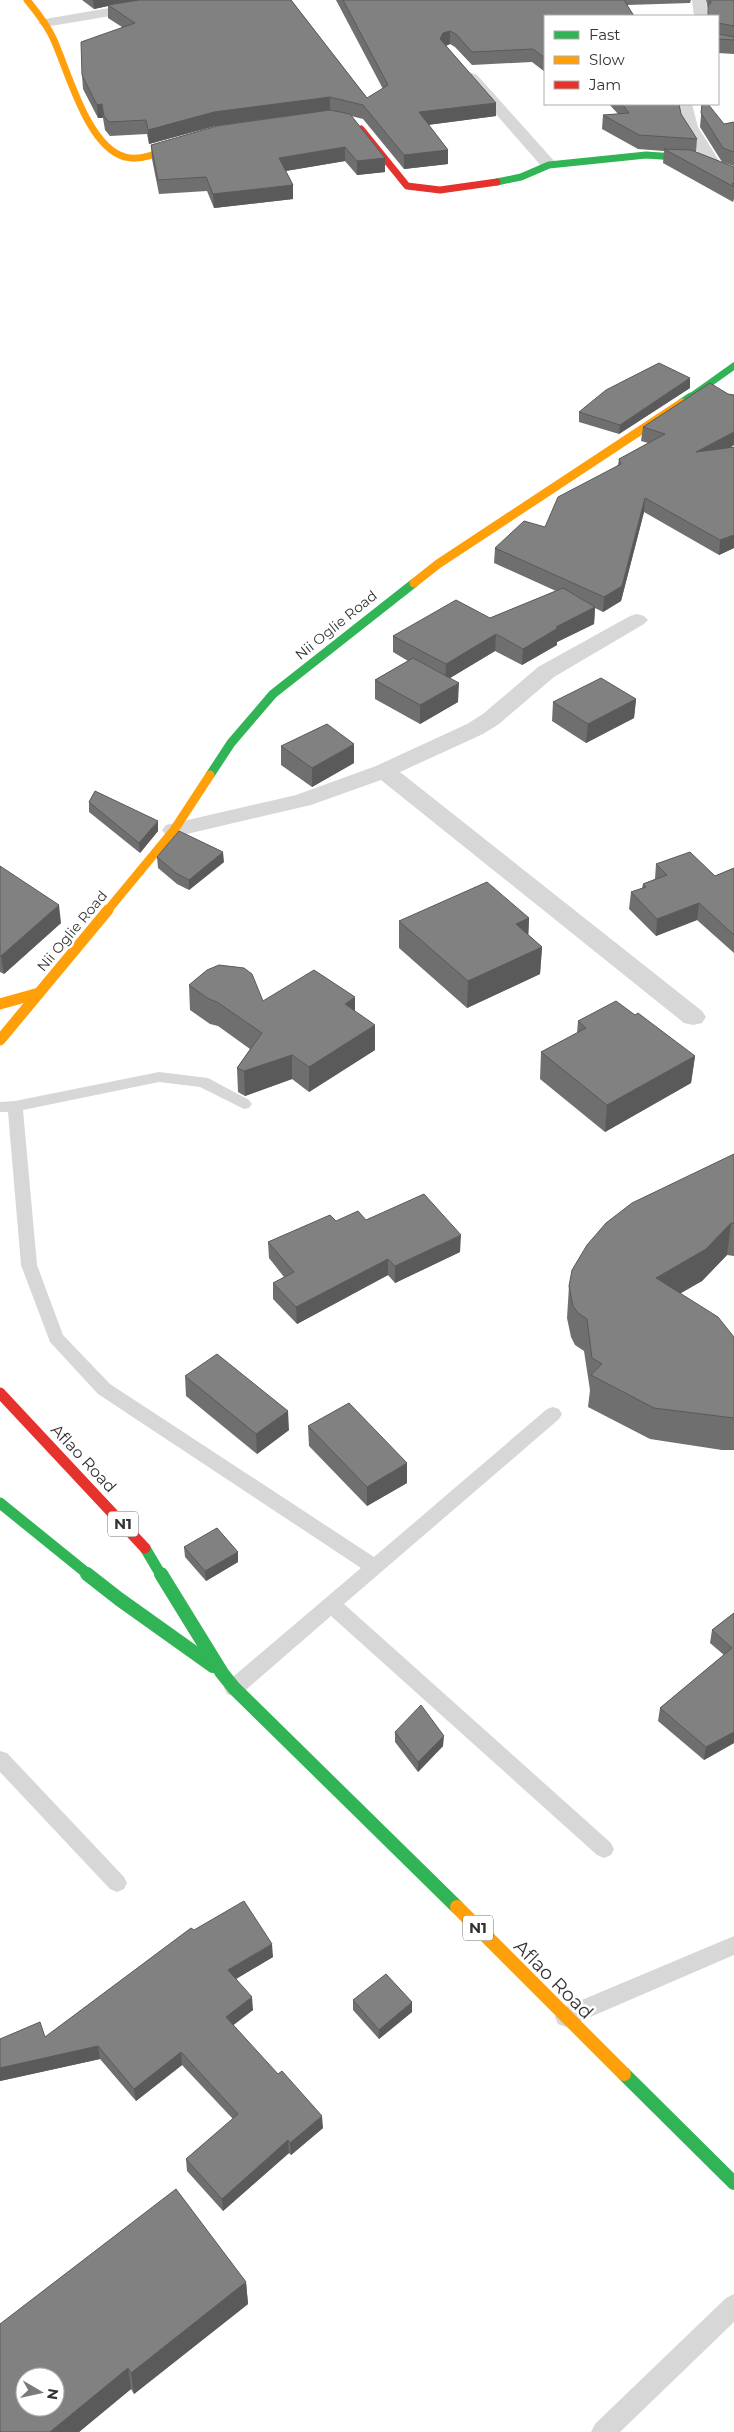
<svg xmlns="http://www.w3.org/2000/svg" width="734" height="2432" font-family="Montserrat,sans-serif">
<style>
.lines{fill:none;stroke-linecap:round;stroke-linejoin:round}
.lane{fill:#d7d7d7;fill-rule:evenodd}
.street{fill:#d7d7d7;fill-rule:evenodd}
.fast-far3{stroke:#30b455;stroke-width:7}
.fast-far2{stroke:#30b455;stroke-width:9}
.fast-far1{stroke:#30b455;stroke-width:11}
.fast{stroke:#30b455;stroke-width:14}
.slow-far3{stroke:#ff9f0a;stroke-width:7}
.slow-far2{stroke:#ff9f0a;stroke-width:9}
.slow-far1{stroke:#ff9f0a;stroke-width:11}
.slow{stroke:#ff9f0a;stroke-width:14}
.jam-far1{stroke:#e5322d;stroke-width:7}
.jam{stroke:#e5322d;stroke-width:11}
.wall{fill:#6f6f6f}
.shaded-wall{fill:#5a5a5a}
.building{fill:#818181;stroke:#5a5a5a;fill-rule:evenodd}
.labels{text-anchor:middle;stroke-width:5;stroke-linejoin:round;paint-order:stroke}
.far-street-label{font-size:14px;fill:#333;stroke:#fff}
.shield{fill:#fff;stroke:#707070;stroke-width:1}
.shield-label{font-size:15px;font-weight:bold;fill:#333}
.street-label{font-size:16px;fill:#333;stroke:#fff}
.near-street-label{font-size:19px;fill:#333;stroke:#fff}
</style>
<rect width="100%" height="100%" fill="#fff"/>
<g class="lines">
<g class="lane">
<path d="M159,1072L208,1078L249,1100L252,1104L249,1108L244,1109L200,1087L159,1082L23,1110L37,1265L63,1335L110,1384L374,1557L547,1409L553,1407L559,1409L562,1414L559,1419L344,1604L611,1843L614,1849L611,1855L604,1858L597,1855L331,1616L241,1694L234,1696L227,1694L224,1688L227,1682L361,1568L98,1394L50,1342L21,1265L8,1112H0V1102L15,1101Z"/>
<path d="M0,1751L7,1753L124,1877L127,1883L124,1889L117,1892L110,1889L0,1772Z"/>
<path d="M734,1936V1955L574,2024L566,2027L558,2024L555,2017L558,2010Z"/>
<path d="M734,2294V2322L620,2432H591L595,2424L726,2298Z"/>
</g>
<g class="street">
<path d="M156,0H189L182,4L45,27L38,23L45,19Z"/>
<path d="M692,0H706L708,16H694Z"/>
<path d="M472,73L477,75L555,162L557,165L555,168H543L467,81L464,78L467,75Z"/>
<path d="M676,104H692L698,127L721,164L719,167H707L705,164L682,127Z"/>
<path d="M637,614L644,616L648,620L644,624L554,677L499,724L483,734L400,772L702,1011L706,1017L702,1023L693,1025L684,1023L381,780L311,805L174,837L166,835L162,830L166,825L296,795L376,766L467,724L483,714L538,667L630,616Z"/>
</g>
<g class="fast-far3">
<path d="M497,182L521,177L549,165L646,155L691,158L734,175"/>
<path d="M689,398L734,366"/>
</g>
<g class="fast-far2">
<path d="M682,403L691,397"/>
<path d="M210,775L231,743L273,694L414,583"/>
</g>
<g class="fast-far1">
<path d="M0,1503L89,1575"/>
<path d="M145,1548L161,1575"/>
</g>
<g class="fast">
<path d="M87,1574L119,1599L213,1666"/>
<path d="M161,1574L222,1673L234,1688L457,1907"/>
<path d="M624,2074L734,2183"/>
</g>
<path class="slow-far3" d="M27,0C37,12 46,23 53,38C68,70 87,147 125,157C145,163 169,147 187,140"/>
<g class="slow-far2">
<path d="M414,583L438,564L682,403"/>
<path d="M107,911L174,830L210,775"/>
</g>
<g class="slow-far1">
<path d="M0,1004L39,993"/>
<path d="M0,1040L108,910"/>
</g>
<path class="slow" d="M457,1907L624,2074"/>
<path class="jam-far1" d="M361,129L407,186L440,190L497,182"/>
<path class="jam" d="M0,1393L145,1548"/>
</g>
<g class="wall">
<path d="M82,0H291L367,98L383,89L336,0H691L690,3L627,5L545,16V72L532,62L472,65L455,47L450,44L446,46L496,103V116L428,125L448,150V164L404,169L363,119L351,116L385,158V172L357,175L345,161L286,171L293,185V199L214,208L207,191L159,194L152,159L151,145L287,116L215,126L149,144L147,134L110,136L105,130L103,118H98L83,89L82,75L122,27L108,18V6L94,9Z"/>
<path d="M706,0H734V54L718,53V16L708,8Z"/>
<path d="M609,104H679L681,114L697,139L696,152L734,167V199L733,202L663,163L664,151L638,149L602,129L603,115L618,114Z"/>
<path d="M702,104L724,124L734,122V166L722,162L700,127Z"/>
<path d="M690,378V388L619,434L579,422V412Z"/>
<path d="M728,394L734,395V445L731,447H734V548L719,555L644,512L621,601L603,612L595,608L594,624L557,642V645L522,665L495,651L450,678L458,702L420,724L375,699V680L408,661L393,652V636L490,618L556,591L494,563L495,548L545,527L618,465L619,459L648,443L641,441L643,427Z"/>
<path d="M636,699L634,718L586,743L552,721L553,702Z"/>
<path d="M281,746L354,763L312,787L281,765Z"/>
<path d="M89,802L158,831L140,853L89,812Z"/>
<path d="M157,857L224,862L189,890L177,884L158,868Z"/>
<path d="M656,864L715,876L734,868V953L697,920L656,936L629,909L631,892L642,888L643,884L655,879Z"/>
<path d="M0,866L61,923L4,974L0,972Z"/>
<path d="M529,918L528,935L542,947L540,974L467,1008L399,948V921Z"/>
<path d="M189,985L263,1001L355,1011L375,1050L309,1092L292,1079L245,1096L238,1092L237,1068L250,1049L218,1026L210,1024L190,1010Z"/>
<path d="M635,1015L695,1056L691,1083L605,1132L540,1079L541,1052L577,1033L578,1021Z"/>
<path d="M734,1154V1256L727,1255L702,1281L680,1293L734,1337V1450H722L650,1439L588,1407L590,1390L584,1351L575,1345L571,1337L567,1318L569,1286Z"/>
<path d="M366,1220L460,1252L395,1283L388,1275L297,1324L273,1299V1283L284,1277L269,1258L268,1242L336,1221Z"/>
<path d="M185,1376L289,1430L257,1454L186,1396Z"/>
<path d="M308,1426L407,1483L367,1506L309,1446Z"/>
<path d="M184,1547L238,1552V1562L206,1581L185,1557Z"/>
<path d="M734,1613V1743L704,1760L658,1721L660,1708L724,1655L710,1643L712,1630Z"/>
<path d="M395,1732L443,1746L418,1772L395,1742Z"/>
<path d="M194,1930L273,1957L236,1979L253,2010L233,2025L323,2128L291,2155L289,2153L223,2211L187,2171L186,2159L233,2119L182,2065L136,2101L100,2059L0,2081V2039L45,2037Z"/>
<path d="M353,2000L412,2012L379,2039L353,2010Z"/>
<path d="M246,2282L248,2304L134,2394L131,2389L79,2432H0Z"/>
</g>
<g class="shaded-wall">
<path d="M93,0H145L108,5V6L94,9Z"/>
<path d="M450,31V44L443,47L440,39L443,33Z"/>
<path d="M330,97V110L215,126L149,144L148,130L214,112Z"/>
<path d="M496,103V116L419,126V112Z"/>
<path d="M102,104L103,118H98L97,105Z"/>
<path d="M345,147V161L279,172V158Z"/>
<path d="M448,150V164L404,169V155Z"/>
<path d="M385,158V172L357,175V161Z"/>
<path d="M293,185V199L214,208L213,194Z"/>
<path d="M690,378V388L619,434L620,425Z"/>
<path d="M734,432V445L694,466L696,452Z"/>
<path d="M645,498L644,512L621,601L603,612L604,597Z"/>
<path d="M734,535V548L719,555L720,540Z"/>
<path d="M595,607L594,624L557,642V645L522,665L523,649L556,627Z"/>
<path d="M496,634L495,651L445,681L446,664Z"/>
<path d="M459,683L458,702L420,724V705Z"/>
<path d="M636,699L634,718L586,743L588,724Z"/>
<path d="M354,744V763L312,787V768Z"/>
<path d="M158,821V831L140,853L139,843Z"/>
<path d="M223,852L224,862L189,890V880Z"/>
<path d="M699,903L697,920L656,936L657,919Z"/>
<path d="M59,905L61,923L4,974L1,956Z"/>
<path d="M529,918L528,945L516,924Z"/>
<path d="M542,947L540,974L467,1008L468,981Z"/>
<path d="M355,997V1022L345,1004Z"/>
<path d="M375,1025V1050L309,1092V1067Z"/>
<path d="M292,1055V1079L245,1096L244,1071Z"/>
<path d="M695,1056L691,1083L605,1132L607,1105Z"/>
<path d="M731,1223L727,1255L702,1281L652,1310L656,1278Z"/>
<path d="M461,1235L460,1252L395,1283V1266Z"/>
<path d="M388,1259V1275L297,1324L296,1307Z"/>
<path d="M288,1411L289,1430L257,1454L256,1434Z"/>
<path d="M407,1463V1483L367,1506V1487Z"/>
<path d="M238,1552V1562L206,1581L205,1571Z"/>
<path d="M734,1732V1743L704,1760L706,1747Z"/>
<path d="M444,1736L443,1746L418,1772V1762Z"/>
<path d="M272,1944L273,1957L229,1983L228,1970Z"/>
<path d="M252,1997L253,2010L227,2030L226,2017Z"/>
<path d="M412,2002V2012L379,2039V2030Z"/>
<path d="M98,2046L100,2059L0,2081V2068Z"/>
<path d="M181,2052L182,2065L136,2101L134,2089Z"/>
<path d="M322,2116L323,2128L291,2155L290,2143Z"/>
<path d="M288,2140L289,2153L223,2211L222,2199Z"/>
<path d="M246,2282L248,2304L134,2394L131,2373Z"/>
<path d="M128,2368L131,2389L79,2432H50Z"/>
</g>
<g class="building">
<path d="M139,0H291L367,98L388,85L343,0H624L634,16H545V58L533,49L472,52L456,34L450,31L443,33L440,39L496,103L419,112L448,150L404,155L363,105L330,97L214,112L148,130L146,120L109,122L104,116L102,104L97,105L82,75L81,42L135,23L108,5Z"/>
<path d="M710,0H734V26L718,23V34L734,37V40L718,39V16H708V5L711,3Z"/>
<path d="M622,104H679L681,114L697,139L639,135L603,115L629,113Z"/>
<path d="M702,104H708L724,124L734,122V152L723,148L701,113Z"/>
<path d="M330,110L350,114L385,158L357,161L345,147L279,158L293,185L213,194L206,177L158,180L151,145L217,126Z"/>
<path d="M664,149L691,150L734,167V184L732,183L734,187Z"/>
<path d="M659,363L690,378L620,425L579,412L606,390Z"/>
<path d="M710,383L728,394L734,395V432L696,452L734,447V535L720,540L645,498L622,586L604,597L495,548L524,521L545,527L558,497L621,464L619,459L665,434L643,427Z"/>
<path d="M563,588L595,607L556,627L558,628L523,649L496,634L446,664L393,636L456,600L490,618Z"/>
<path d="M413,658L459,683L420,705L375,680Z"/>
<path d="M601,678L636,699L588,724L553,702Z"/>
<path d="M327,724L354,744L312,768L281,746Z"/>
<path d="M95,791L158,821L139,843L89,802Z"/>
<path d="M179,831L223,852L189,880L176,873L157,857Z"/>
<path d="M690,852L715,876L734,868V935L699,903L657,919L631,892L646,887L643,884L667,875L656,864Z"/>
<path d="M0,866L59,905L1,956L0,955Z"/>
<path d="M487,882L529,918L516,924L542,947L468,981L399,921Z"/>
<path d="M219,965L244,968L252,974L263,1001L314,970L355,997L345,1004L375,1025L309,1067L292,1055L244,1071L237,1068L262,1033L217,1002L209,999L189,985L207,970Z"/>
<path d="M616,1001L635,1015L638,1013L695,1056L607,1105L541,1052L586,1028L578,1021Z"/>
<path d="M734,1154V1223H731L706,1249L656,1278L718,1317L734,1337V1418L654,1408L591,1375L602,1364L592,1358L587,1319L578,1313L573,1306L569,1286L572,1270L587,1245L606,1223L632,1203Z"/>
<path d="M424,1194L461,1235L395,1266L388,1259L296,1307L273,1283L294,1272L268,1242L330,1215L336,1221L358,1211L366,1220Z"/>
<path d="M217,1354L288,1411L256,1434L185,1376Z"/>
<path d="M349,1403L407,1463L367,1487L308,1426Z"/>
<path d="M217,1528L238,1552L205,1571L184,1547Z"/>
<path d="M734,1613V1732L706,1747L660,1708L732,1648L712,1630Z"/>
<path d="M421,1705L444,1736L418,1762L395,1732Z"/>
<path d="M244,1901L272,1944L228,1970L252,1997L226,2017L278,2074L282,2071L322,2116L290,2143L288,2140L222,2199L186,2159L238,2114L181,2052L134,2089L98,2046L0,2068V2039L40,2022L45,2037L191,1928L194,1930Z"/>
<path d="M386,1974L412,2002L379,2030L353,2000Z"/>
<path d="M176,2189L246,2282L131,2373L128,2368L50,2432H0V2324ZM25,2377H55V2407H25Z"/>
</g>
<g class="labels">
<g class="far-street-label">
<text transform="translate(336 625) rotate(-39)" y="5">Nii Oglie Road</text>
<text transform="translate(72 931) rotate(-50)" y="5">Nii Oglie Road</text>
</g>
<g class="shield">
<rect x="108" y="1511.5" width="30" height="25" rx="4"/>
<rect x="463" y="1915.5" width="30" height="25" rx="4"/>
</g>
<g class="shield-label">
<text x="123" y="1529">N1</text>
<text x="478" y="1933">N1</text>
</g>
<g class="street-label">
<text transform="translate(84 1458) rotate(47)" y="6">Aflao Road</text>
</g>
<g class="near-street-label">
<text transform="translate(554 1979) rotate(45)" y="7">Aflao Road</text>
</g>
</g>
<rect x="544" y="15" width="175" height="90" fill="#ffffff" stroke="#adadad"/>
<rect x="554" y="31" width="25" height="8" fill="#30b455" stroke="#adadad"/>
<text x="589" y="40" font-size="15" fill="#333333">Fast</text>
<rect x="554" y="56" width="25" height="8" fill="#ff9f0a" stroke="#adadad"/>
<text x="589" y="65" font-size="15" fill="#333333">Slow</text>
<rect x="554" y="81" width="25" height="8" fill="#e5322d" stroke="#adadad"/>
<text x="589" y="90" font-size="15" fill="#333333">Jam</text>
<g transform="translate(40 2392) rotate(99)"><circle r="24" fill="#ffffff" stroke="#adadad"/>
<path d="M0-4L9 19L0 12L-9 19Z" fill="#7a7a7a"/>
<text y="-8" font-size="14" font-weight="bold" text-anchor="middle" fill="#333333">N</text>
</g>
</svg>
